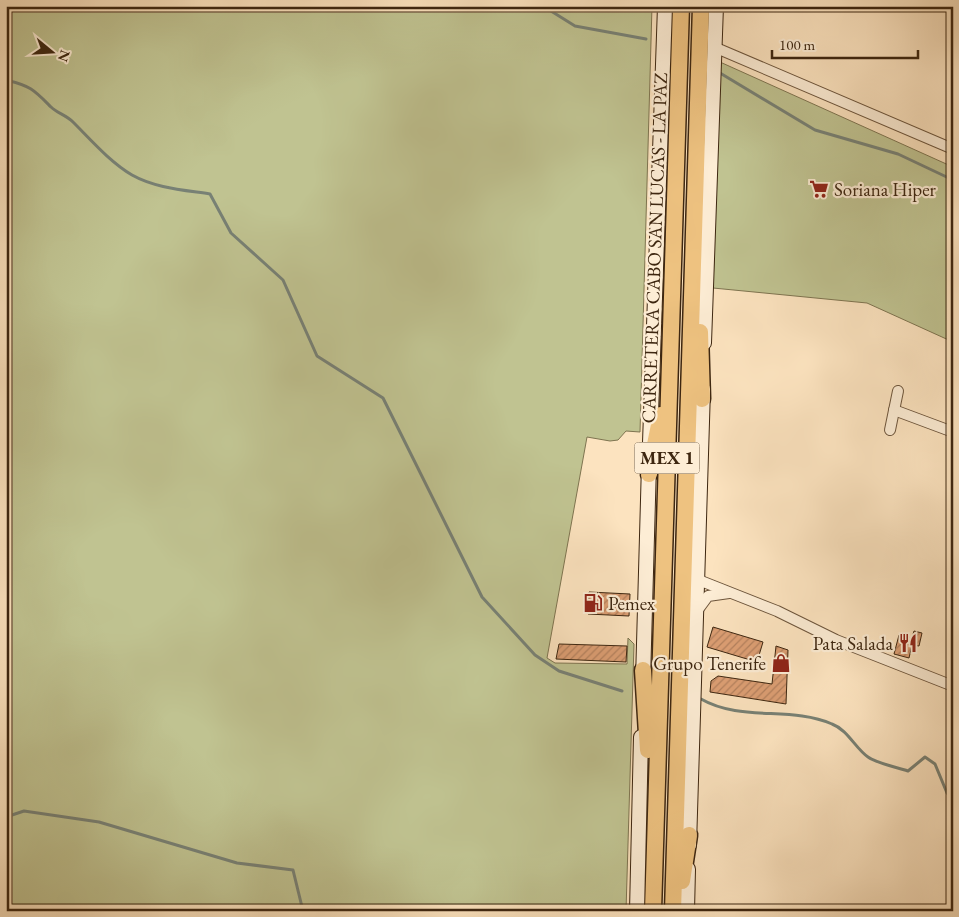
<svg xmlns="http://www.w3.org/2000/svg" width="959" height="917" font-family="'EB Garamond',serif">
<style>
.green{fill:#c0c391;stroke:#7e7450}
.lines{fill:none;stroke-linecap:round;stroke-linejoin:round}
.stream{stroke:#788175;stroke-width:3}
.building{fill:url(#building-hatch);stroke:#3d2610}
.minor-casing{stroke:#6d553c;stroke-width:12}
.secondary-casing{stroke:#3d2610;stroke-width:16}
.trunk-casing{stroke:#3d2610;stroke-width:19}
.minor{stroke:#fdedd5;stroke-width:10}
.secondary{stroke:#fdedd5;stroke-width:14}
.trunk{stroke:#eec280;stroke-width:16}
.labels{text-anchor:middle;stroke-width:4.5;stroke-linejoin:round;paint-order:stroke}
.shield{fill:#fdedd5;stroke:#77624b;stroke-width:1}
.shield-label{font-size:18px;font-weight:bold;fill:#3d2610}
.poi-label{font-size:19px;fill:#3d2610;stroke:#fdedd5;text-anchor:start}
.street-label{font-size:19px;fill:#3d2610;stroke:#fdedd5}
</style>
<defs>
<pattern id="building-hatch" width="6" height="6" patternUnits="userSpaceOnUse" patternTransform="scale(1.25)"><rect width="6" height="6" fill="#dd9f74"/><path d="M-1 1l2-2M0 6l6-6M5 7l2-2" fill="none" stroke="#b4815e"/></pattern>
</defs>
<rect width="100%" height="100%" fill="#fce3bf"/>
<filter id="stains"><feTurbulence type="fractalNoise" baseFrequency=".004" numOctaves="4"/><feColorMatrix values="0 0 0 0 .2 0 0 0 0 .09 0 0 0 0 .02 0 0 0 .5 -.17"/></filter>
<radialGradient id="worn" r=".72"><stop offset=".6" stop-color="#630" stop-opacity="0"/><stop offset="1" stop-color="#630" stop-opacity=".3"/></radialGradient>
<g class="green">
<path d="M6,6H652L640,432L626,431L618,440L610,441L587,437L547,658L555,663L627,664L628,638L634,644L626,911H6Z"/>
<path d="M720,62L953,167V342L867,303L713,288Z"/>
</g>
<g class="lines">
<g class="stream">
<path d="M543,6L575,26L646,39"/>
<path d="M720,73L815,130L898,154L953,180"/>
<path d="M6,80C31,86 34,90 51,107C57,113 66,115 73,122C91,140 110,162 132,175C155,188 184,190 210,194L231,233L283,280L317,356L383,398L482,597L535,655L559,671L622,691"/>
<path d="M701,699C741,722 791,706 832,724C848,730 855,748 868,757C878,764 897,767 908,771L925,757L935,764L947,793L953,798"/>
<path d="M6,817L24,811L99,822L237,863L293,870L303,911"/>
</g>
</g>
<g class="building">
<path d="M589,592L630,594L629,616L588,614Z"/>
<path d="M713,627L763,642L757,662L707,647Z"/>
<path d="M914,631L922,633L919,646L912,645L909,658L894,654L899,635L912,638Z"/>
<path d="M559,644L627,646L626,662L556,659Z"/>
<path d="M776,646L788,650L786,704L710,692L711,681L718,676L772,684Z"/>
</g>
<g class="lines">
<g class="minor-casing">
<g id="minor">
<path d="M714,47L953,149"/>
<path d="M894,410L953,432"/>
<path d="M890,430L898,391"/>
<path d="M697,574L701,581L777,611L836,640L953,686"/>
<path d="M697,611L708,596L729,593"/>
</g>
</g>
<g class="secondary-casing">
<g id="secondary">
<path d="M704,343L716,6"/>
<path d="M650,443L665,6"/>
<path d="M643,680L649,464"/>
<path d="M689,845L703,389"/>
<path d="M637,911L641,737"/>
<path d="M687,911L688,869"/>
</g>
</g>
<g class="trunk-casing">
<g id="trunk">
<path d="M700,332L702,399"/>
<path d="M649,474L661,415"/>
<path d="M643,670L648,750"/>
<path d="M682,881L689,835"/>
<path d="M653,911L681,6"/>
<path d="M673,911L701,6"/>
</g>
</g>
<use href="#minor" class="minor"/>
<use href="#secondary" class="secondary"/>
<use href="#trunk" class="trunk"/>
</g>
<defs>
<g id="supermarket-bare" transform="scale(1.5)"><path d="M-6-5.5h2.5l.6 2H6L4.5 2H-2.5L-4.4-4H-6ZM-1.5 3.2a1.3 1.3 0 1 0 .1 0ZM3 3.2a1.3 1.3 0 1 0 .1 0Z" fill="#8f2418" stroke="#fdedd5" stroke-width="2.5" paint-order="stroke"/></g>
<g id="fuel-bare" transform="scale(1.5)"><path d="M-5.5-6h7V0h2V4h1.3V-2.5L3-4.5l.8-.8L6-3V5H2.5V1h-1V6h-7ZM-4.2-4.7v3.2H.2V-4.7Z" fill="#8f2418" stroke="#fdedd5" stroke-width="2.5" paint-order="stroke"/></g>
<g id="restaurant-bare" transform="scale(1.5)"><path d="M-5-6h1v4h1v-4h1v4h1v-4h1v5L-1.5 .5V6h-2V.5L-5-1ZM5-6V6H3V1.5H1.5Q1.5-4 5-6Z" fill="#8f2418" stroke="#fdedd5" stroke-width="2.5" paint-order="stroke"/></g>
<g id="shop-bare" transform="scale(1.5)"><path d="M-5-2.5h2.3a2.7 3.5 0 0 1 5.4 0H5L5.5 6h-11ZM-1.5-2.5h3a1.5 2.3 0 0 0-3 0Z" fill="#8f2418" stroke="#fdedd5" stroke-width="2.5" paint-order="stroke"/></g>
</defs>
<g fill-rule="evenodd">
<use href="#supermarket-bare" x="819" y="189"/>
<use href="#fuel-bare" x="593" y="603"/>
<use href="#restaurant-bare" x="908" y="643"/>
<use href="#shop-bare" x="781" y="663"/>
</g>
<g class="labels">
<rect class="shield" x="634.5" y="442.5" width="65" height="31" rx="4"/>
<g class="shield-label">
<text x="667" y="464">MEX 1</text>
</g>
<g class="poi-label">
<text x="834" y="196">Soriana Hiper</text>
<text x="608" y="610">Pemex</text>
<text x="893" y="650" text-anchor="end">Pata Salada</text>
<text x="766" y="670" text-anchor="end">Grupo Tenerife</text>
</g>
<g class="street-label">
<text transform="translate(654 248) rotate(-88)" y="7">CARRETERA CABO SAN LUCAS - LA PAZ</text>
</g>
</g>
<rect width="959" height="917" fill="none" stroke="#fce3bf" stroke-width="25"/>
<rect x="8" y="8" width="944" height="902" fill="none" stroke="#3d2610" stroke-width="2.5"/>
<rect x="12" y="12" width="934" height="892" fill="none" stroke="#3d2610"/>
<g transform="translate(52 52) rotate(108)" stroke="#fdedd5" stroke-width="4" paint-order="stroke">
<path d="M0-4L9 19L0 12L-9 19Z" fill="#3d2610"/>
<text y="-8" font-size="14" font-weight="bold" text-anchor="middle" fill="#3d2610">N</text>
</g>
<path d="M772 50v8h146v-8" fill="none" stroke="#3d2610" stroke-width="2.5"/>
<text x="779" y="50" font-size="15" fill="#3d2610" stroke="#fdedd5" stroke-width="4" paint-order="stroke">100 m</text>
<rect width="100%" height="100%" filter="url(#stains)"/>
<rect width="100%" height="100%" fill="url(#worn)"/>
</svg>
